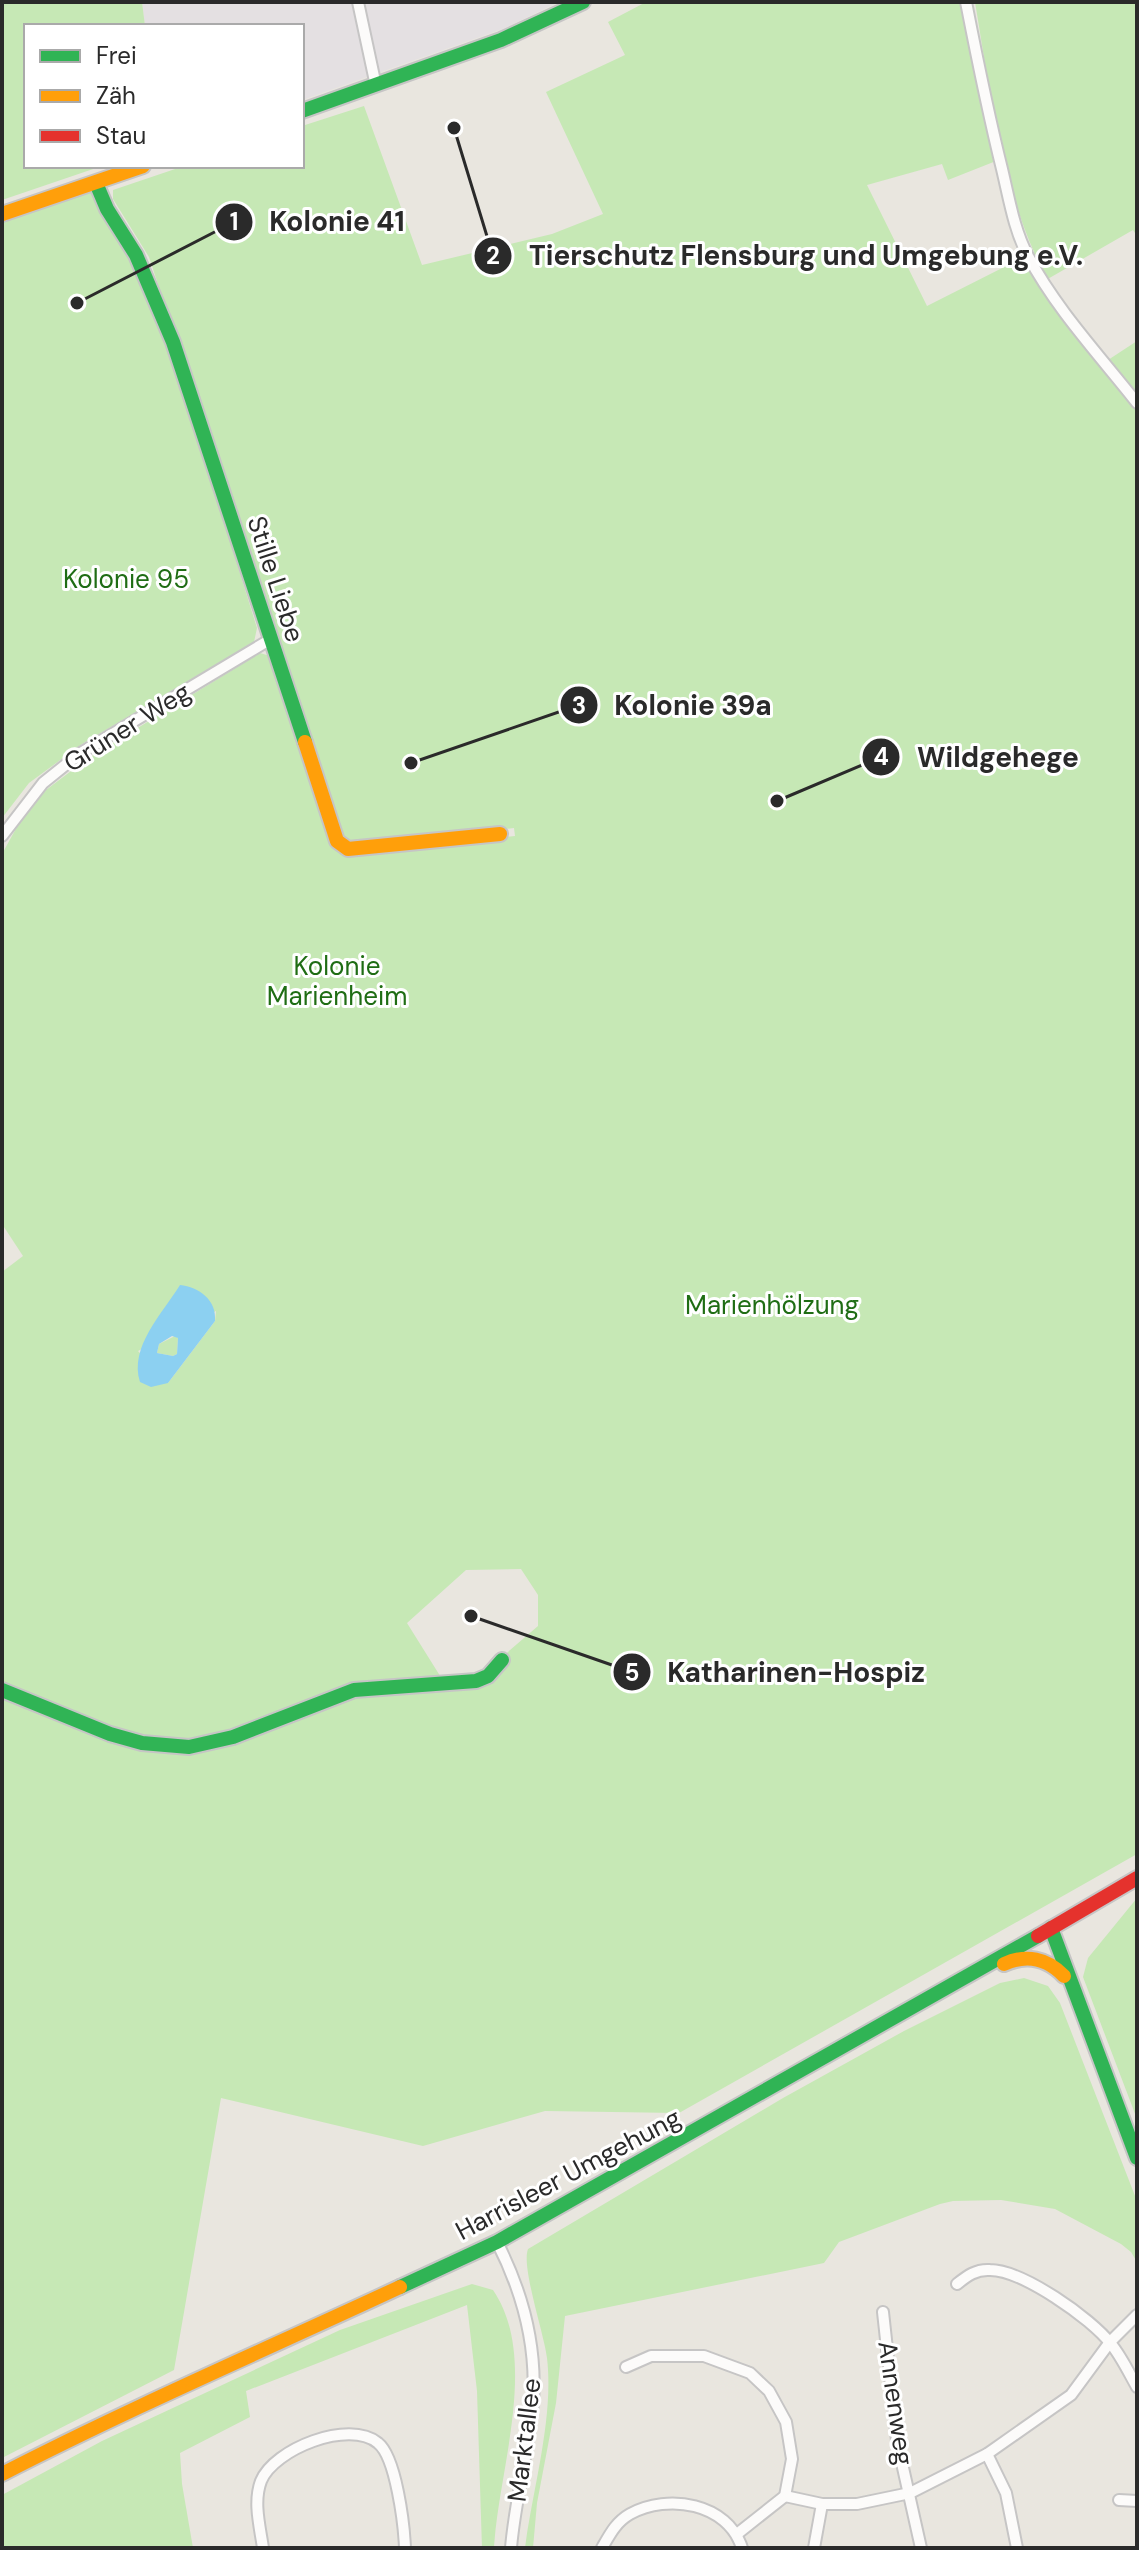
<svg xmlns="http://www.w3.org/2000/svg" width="1139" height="2550" font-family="'DM Sans',sans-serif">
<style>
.industrial{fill:#e4e0e2}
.green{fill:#c6e8b5;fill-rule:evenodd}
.water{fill:#8cd0f1;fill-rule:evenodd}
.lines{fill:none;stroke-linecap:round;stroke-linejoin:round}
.street-casing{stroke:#c6c5c5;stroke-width:14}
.fast-casing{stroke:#c6c5c5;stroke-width:18}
.slow-casing{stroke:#c6c5c5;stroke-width:18}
.jam-casing{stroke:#c6c5c5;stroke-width:18}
.street{stroke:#fcfbfa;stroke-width:10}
.fast{stroke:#30b455;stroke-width:14}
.slow{stroke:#ff9f0a;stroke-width:14}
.jam{stroke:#e5322d;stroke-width:14}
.labels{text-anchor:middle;stroke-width:6;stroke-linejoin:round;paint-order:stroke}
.park-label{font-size:26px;fill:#1f6d14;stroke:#fff}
.street-label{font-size:26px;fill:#2a2a2a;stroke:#fff}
.leader{fill:none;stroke:#2a2a2a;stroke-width:3}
.callout-dot{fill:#2a2a2a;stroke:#fff;stroke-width:3}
.mark-label{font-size:24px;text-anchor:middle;font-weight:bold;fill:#fff}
.callout-label{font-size:28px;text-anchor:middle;font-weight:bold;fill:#2a2a2a;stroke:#fff;stroke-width:6;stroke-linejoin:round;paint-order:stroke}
</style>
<rect width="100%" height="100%" fill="#e9e6df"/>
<path class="industrial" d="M142,2H559L505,28L302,100V26H145Z"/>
<g class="green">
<path d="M2,2H142L145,26H26V166H102L2,200Z"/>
<path d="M646,2H960L978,91L996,161L948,180L942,164L867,185L927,306L1034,252C1000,174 989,86 975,2H1137V236L1133,230L1039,284L1071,332L1137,411V1854L679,2113L545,2111L423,2146L221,2098L174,2370L2,2458V1272L23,1256L2,1224V854L18,825L46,790L87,759L260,653L270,656L332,841L351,854L515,836L514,828L354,845L340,838L149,257L113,199V190L184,166H302V126L364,106L422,265L552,234L603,214L546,92L625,55L608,22ZM216,1311L215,1321L168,1383L138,1351ZM521,1569L538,1595V1626L480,1676L442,1679L407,1623L466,1570Z"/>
<path d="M93,186L135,257L170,348L257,628L254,642L82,744L29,783L2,818V220Z"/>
<path d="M1137,341V393L1108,360Z"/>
<path d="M175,1336L178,1338L177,1354L173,1356L157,1353L159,1344Z"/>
<path d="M1137,1898V2119L1083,1977L1088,1958Z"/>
<path d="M1024,1978L1048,1986L1060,2003L1137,2201V2262L1131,2252L1121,2244L1055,2209L1001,2200L953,2201L940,2204L839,2242L824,2263L565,2316L556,2403L537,2503L533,2548H525C533,2487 554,2418 547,2358C544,2333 521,2267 528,2249L783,2098L904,2031L1000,1983Z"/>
<path d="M472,2284L493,2290C540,2359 498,2471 494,2548H482L477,2391L467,2305L246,2391L250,2417L180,2453L182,2484L193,2548H2V2495L102,2441L340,2330Z"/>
</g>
<path class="water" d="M180,1285C199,1287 217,1300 215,1321L168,1383L151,1387L140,1382C129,1347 162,1314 180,1285ZM172,1336L178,1338L177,1354L173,1356L157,1353L159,1344Z"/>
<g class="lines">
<g class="street-casing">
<g id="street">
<path d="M358,2L376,86"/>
<path d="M966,2C977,58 988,113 1002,169C1009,198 1014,230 1028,256C1056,309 1100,356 1137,403"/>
<path d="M2,836L43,783L79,754L271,639"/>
<path d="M497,2242C522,2291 537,2346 533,2402C529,2451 515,2499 511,2548"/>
<path d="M957,2284C967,2276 976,2269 990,2270C1022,2270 1091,2318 1111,2344C1121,2356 1129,2373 1137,2387"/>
<path d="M883,2312L897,2441L921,2548"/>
<path d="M626,2367L651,2356H704L750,2373L769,2391L786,2422L792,2459L785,2496L737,2534"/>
<path d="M987,2454L1006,2493L1017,2548"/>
<path d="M785,2496L822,2504H857L910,2493L987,2454L1071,2395L1110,2342L1137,2315"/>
<path d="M1119,2500L1137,2501"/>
<path d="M263,2548C260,2527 253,2502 261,2481C274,2449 349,2419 378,2443C396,2457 404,2524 405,2548"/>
<path d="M602,2548C610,2534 616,2522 630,2514C668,2493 728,2503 742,2548"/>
<path d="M814,2548L822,2504"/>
</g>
</g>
<g class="fast-casing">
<g id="fast">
<path d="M302,111L501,40L583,2"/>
<path d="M96,183L107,209L136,255L173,342L305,742"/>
<path d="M2,1690L110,1734L142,1743L189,1747L233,1737L354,1690L476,1681L488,1676L502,1660"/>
<path d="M1051,1928L1137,2158"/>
<path d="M400,2287L497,2242L1038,1936"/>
</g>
</g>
<g class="slow-casing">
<g id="slow">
<path d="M2,214L143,166"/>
<path d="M305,742L337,841L348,849L500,834"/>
<path d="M1004,1964C1026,1954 1047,1958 1064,1976"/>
<path d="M2,2474C132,2407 267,2349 400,2287"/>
</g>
</g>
<g class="jam-casing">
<path id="jam" d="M1038,1936L1137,1878"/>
</g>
<use href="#street" class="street"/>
<use href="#fast" class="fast"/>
<use href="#slow" class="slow"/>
<use href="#jam" class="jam"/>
</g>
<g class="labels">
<g class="park-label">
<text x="126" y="588">Kolonie 95</text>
<text x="337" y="975">Kolonie<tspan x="337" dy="30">Marienheim</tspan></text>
<text x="772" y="1314">Marienhölzung</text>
</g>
<g class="street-label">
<text transform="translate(276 579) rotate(72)" y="9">Stille Liebe</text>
<text transform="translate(127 727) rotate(-32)" y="9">Grüner Weg</text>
<text transform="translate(568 2174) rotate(-28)" y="9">Harrisleer Umgehung</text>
<text transform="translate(896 2403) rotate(82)" y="9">Annenweg</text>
<text transform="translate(524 2440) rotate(-83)" y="9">Marktallee</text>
</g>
</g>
<path class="leader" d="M77 303L234 222M454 128L493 256M411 763L579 705M777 801L881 757M471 1616L632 1672"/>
<g class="callout-dot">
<circle cx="77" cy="303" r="8"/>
<circle cx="454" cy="128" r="8"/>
<circle cx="411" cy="763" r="8"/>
<circle cx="777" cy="801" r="8"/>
<circle cx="471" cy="1616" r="8"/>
<circle cx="234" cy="222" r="20"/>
<circle cx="493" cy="256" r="20"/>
<circle cx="579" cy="705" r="20"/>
<circle cx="881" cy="757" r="20"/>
<circle cx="632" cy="1672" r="20"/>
</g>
<g class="mark-label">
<text x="234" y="230">1</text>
<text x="493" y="264">2</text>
<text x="579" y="714">3</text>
<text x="881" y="765">4</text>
<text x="632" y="1681">5</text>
</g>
<g class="callout-label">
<text x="337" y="231">Kolonie 41</text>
<text x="806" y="265">Tierschutz Flensburg und Umgebung e.V.</text>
<text x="693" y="715">Kolonie 39a</text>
<text x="998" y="767">Wildgehege</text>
<text x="796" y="1682">Katharinen-Hospiz</text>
</g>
<rect width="1139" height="2550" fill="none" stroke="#2a2a2a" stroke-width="8"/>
<rect x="24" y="24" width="280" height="144" fill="#ffffff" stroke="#aaaaaa" stroke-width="2"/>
<rect x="40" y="50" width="40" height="12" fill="#30b455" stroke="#aaaaaa" stroke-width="2"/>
<text x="96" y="64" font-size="24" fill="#2a2a2a">Frei</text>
<rect x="40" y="90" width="40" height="12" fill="#ff9f0a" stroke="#aaaaaa" stroke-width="2"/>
<text x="96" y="104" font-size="24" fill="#2a2a2a">Zäh</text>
<rect x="40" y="130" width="40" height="12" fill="#e5322d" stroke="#aaaaaa" stroke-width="2"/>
<text x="96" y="144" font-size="24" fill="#2a2a2a">Stau</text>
</svg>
